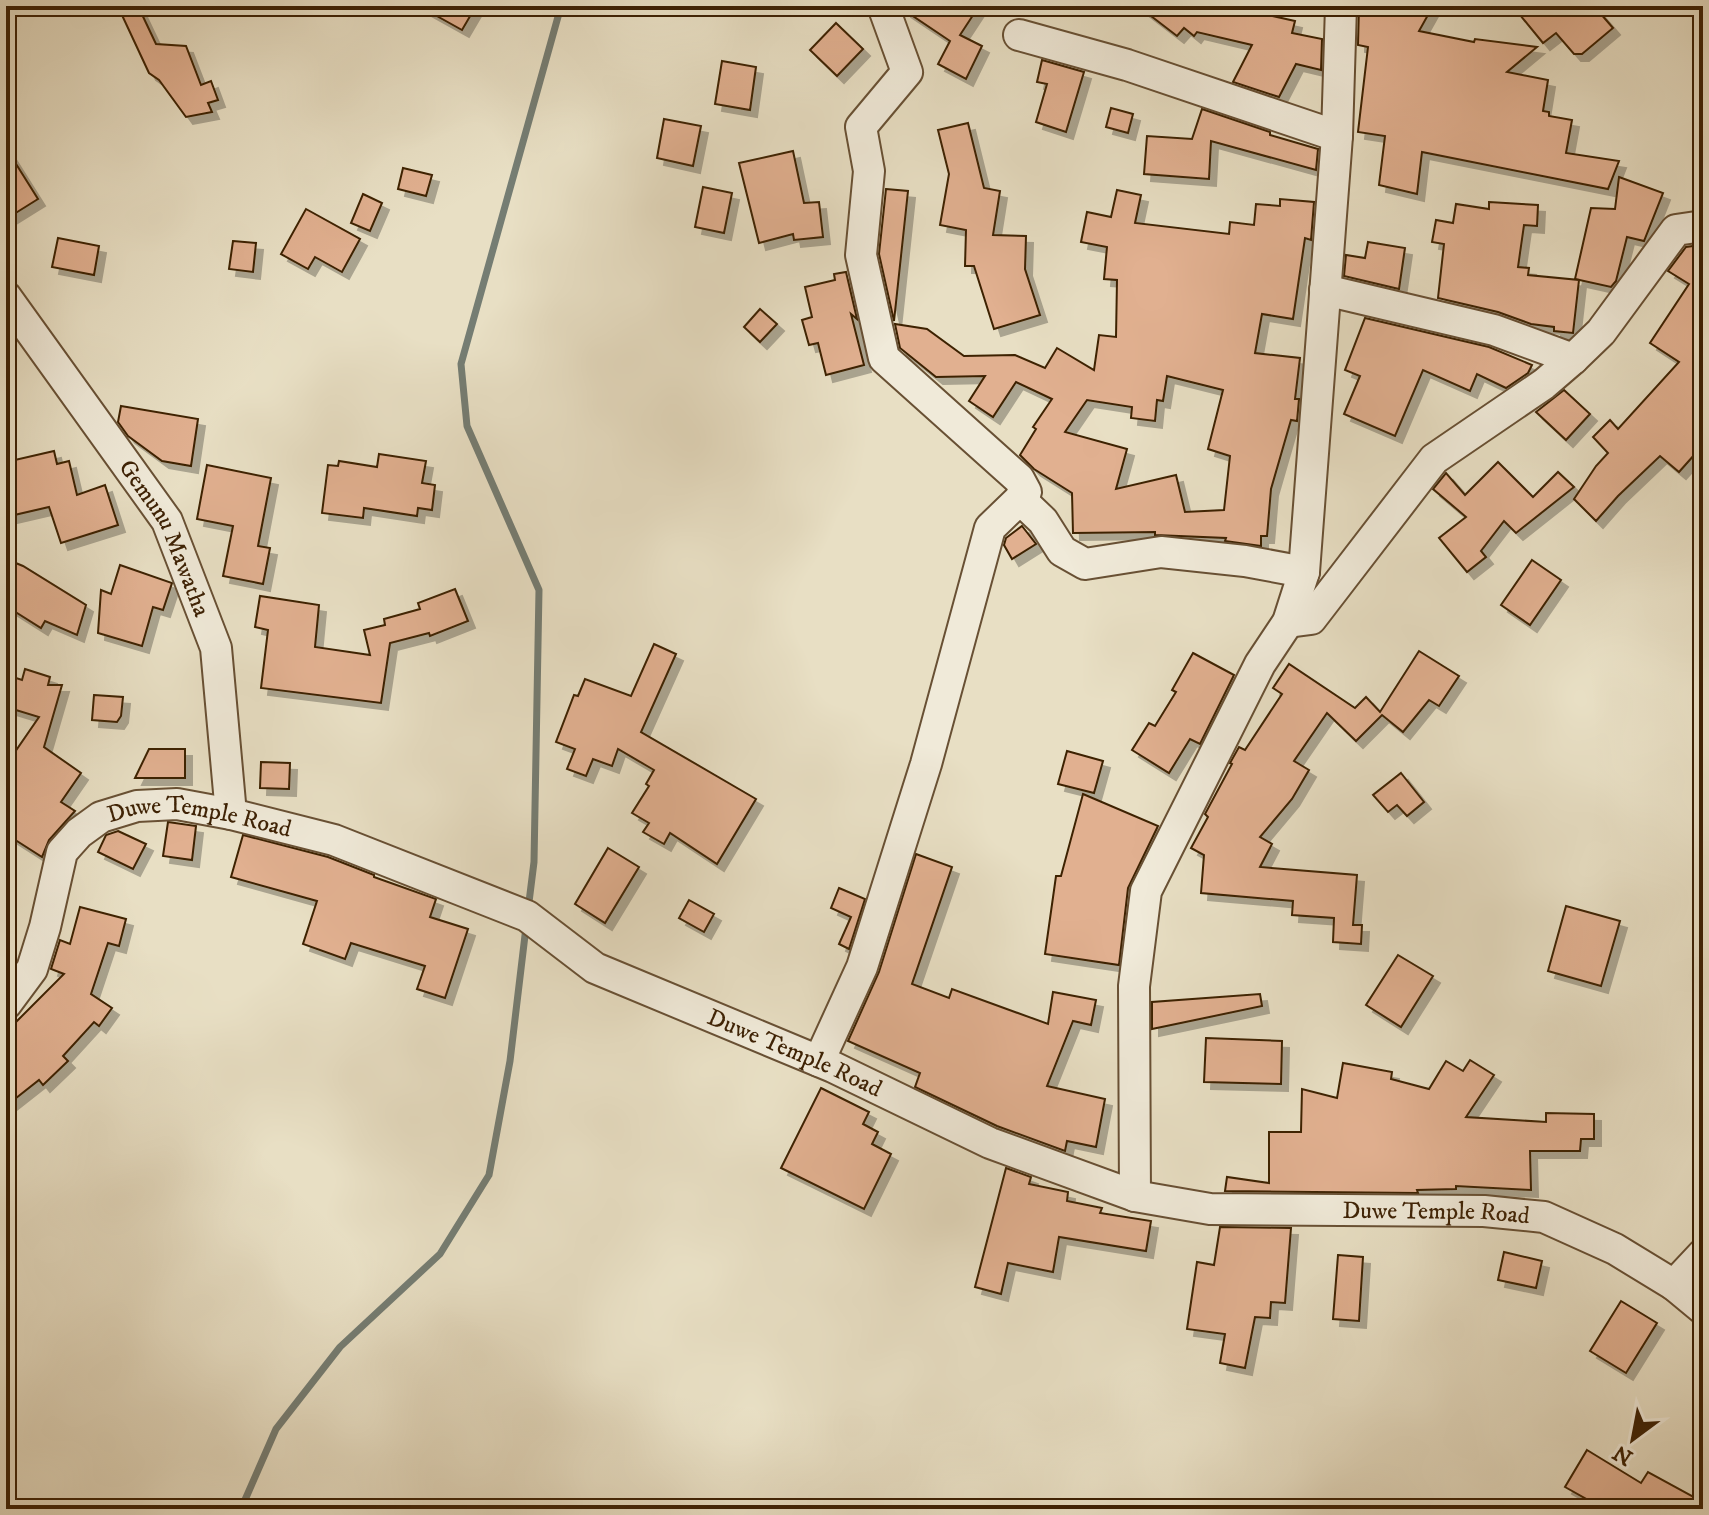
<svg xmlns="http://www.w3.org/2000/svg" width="1709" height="1515" font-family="'IM FELL DW Pica',serif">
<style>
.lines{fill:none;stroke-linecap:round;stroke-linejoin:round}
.stream{stroke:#757d73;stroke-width:7}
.building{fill:#e1b090;stroke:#3d2104;stroke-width:2;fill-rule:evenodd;filter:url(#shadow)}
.minor-casing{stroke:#685034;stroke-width:34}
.minor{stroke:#f0ead9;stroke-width:30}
.labels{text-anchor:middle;stroke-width:6;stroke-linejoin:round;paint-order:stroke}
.street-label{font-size:24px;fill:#3d2104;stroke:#f0ead9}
</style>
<defs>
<filter id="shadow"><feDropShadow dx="7" dy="7" stdDeviation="0" flood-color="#0004"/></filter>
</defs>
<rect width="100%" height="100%" fill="#e8dfc4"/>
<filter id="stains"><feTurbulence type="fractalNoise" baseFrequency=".0025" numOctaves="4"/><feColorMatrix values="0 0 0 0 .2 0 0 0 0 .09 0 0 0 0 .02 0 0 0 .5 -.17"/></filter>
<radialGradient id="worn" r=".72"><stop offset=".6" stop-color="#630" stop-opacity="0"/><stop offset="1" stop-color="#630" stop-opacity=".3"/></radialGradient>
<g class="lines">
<g class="stream">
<path d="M528,910L534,862L539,590L467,426L461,364L561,6"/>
<path d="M241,1509L276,1429L340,1347L440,1254L489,1175L510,1061L526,927"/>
</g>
</g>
<g class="building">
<path d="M138,6L156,44L186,46L201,85L211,81L218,100L208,103L212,112L186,117L159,80L149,73L121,13Z"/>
<path d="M419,6H476L462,30Z"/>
<path d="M902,6H979L960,35L982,46L966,79L938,64L950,41L904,10Z"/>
<path d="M1138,6H1228L1295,21L1292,33L1322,39L1321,70L1296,64L1279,97L1233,82L1252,45L1197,32L1194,36L1184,28L1177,36Z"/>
<path d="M1359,6H1433L1419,31L1474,42L1475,39L1537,47L1507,72L1548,80L1543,111L1549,112V116L1572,120L1566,153L1619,161L1608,189L1422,152L1417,194L1379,185L1385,136L1358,132L1368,47L1358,45Z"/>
<path d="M1531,6H1594L1613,28L1582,54H1574L1556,33L1543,43L1520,15Z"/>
<path d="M836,23L863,49L837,76L810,50Z"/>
<path d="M1042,60L1084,72L1066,132L1036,122L1047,84L1037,82Z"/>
<path d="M722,61L756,67L750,110L715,104Z"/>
<path d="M1111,108L1133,114L1128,133L1106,127Z"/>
<path d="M1202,109L1270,132V135L1318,149L1316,170L1211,141L1209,179L1144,174L1147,136L1192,139Z"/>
<path d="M664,119L701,126L693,166L657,158Z"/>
<path d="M968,123L984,188L1000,191L993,235L1026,236L1025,269L1040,315L994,329L974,266H965L966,230L940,225L949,174L938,130Z"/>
<path d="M6,148L38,199L6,219Z"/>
<path d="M793,151L804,203L819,202L823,237L794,240L793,234L759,243L739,163Z"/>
<path d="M403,168L432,175L426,196L398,189Z"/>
<path d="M1619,177L1663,193L1644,241L1627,237L1616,281L1611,287L1575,279L1591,208L1615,209Z"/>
<path d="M703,187L732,193L724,233L695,227Z"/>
<path d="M886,189L908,191L894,321L879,254Z"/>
<path d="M1117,190L1141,195L1135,223L1229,234L1230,222L1254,225L1256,204L1280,206V199L1314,202L1311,240L1305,238L1293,319L1262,314L1255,353L1300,358L1295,399H1299L1297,421L1291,420L1271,489L1267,536H1261V546L1225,541L1226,538L1155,535V532L1073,533L1072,493L1034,469L1020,455L1036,429L1033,427L1052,399L1016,382L993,417L969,401L985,376L936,377L900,348L895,324L927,329L964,356L1015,355L1045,368L1057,348L1094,370L1099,335L1116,337L1117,280L1104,279L1107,247L1081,242L1087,212L1111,217ZM1167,376L1223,390L1208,449L1230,456L1224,510L1185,512L1176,475L1116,489L1127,449L1065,432L1087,400L1132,407L1131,418L1155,421L1157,400L1163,401Z"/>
<path d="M363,194L382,203L370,231L351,223Z"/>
<path d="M1489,202L1538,205L1537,226L1524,225L1518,267L1529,268L1528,275L1579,280L1573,333L1554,331V327L1531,324L1498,312L1438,298L1444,244L1432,242L1436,220L1453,223L1456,204L1489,209Z"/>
<path d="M306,209L360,239L342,272L315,257L308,269L281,254Z"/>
<path d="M58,238L99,246L94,275L52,267Z"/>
<path d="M233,241L256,243L253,272L229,269Z"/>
<path d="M1368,242L1405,248L1399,289L1344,276L1346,255L1365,258Z"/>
<path d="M1700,245L1703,247V445L1679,472L1660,456L1618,496L1596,521L1574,499L1596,466L1608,453L1593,437L1610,420L1618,429L1679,362L1650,343L1689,284L1668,271L1686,247Z"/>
<path d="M846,272L857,319L851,314L864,365L826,375L818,343L809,345L802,320L812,317L805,287L835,280L834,274Z"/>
<path d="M760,309L777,324L760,342L744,327Z"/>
<path d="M1365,318L1489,347L1532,365L1528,373L1506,388L1477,374L1470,391L1423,370L1395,436L1344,414L1360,376L1345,370Z"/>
<path d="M1564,390L1590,414L1566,440L1536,412Z"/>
<path d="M121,406L198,419L191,466L162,461L128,436L118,422Z"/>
<path d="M54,451L57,464L69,461L77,495L105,485L118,525L61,543L49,507L10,516L6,501V462Z"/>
<path d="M379,454L426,461L422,483L435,485L432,510L418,508L417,516L364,508L363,518L322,513L328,465L338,466L339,461L377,467Z"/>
<path d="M1498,462L1533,497L1558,472L1574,487L1516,533L1504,521L1481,551L1486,557L1467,572L1439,538L1466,517L1433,489L1446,473L1465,495Z"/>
<path d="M207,465L271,478L258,546L270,548L263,584L223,576L233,526L197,519Z"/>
<path d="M1022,526L1036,544L1012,559L1004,545L1006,538Z"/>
<path d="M6,559L23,566L86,605L77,635L45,621L41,628L6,606Z"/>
<path d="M1532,560L1561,580L1530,625L1501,605Z"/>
<path d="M120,565L172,583L163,610L153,607L142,646L98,633L101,590L111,594Z"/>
<path d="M455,589L468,621L430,636L429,633L390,643L381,703L261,688L268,630L255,627L260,596L319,605L315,647L370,655L364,630L385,625L384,619L420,609L418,603Z"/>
<path d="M654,644L676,654L641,732L756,799L717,864L670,833L664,844L643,832L649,823L632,813L649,786L646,784L654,770L618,749L612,766L593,759L586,776L567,769L575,749L556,742L574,695L578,696L585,679L631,696Z"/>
<path d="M1419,651L1459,676L1439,706L1429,700L1403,732L1382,715L1356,741L1327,713L1294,761L1309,770L1292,799L1260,837L1272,844L1260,867L1357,875L1353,925H1362L1361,944L1333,942L1334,918L1292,915L1293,901L1201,893L1204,855L1191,848L1208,817L1205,814L1232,764L1230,763L1239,747L1245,750L1282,694L1273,688L1289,664L1355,708L1366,697L1380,712Z"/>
<path d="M1193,653L1234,675L1200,744L1190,739L1169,773L1132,750L1149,723L1155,726L1176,692L1172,690Z"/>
<path d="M25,669L50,677L48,685H62L44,747L81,773L61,802L75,811L49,840L42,857L6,834V765L39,717L6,707V689L10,676L22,680Z"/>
<path d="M94,695L123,697L121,716L117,722L92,720Z"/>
<path d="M149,749H185V778H135Z"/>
<path d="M1067,751L1103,761L1094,793L1058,784Z"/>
<path d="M261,762L290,763L289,789L260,788Z"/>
<path d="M1401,773L1424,802L1407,816L1397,805L1388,812L1373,795Z"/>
<path d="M1083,794L1158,826L1128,888L1119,965L1045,954L1056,876H1061Z"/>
<path d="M168,822L196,826L192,860L163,856Z"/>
<path d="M118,831L146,844L133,869L98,852L106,835Z"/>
<path d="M243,835L328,857L374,875V877L436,899L430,917L468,929L445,998L417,989L425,966L351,943L345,959L303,944L317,901L231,877Z"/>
<path d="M608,848L639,867L605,923L575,904Z"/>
<path d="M916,854L952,867L912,984L949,998L952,989L1048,1024L1053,992L1096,1000L1091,1025L1073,1021L1047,1086L1105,1099L1096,1147L1067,1141L1065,1151L997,1126L915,1087L920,1073L848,1041L879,972Z"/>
<path d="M839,888L865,899L849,949L839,944L851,917L831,908Z"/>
<path d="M689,900L714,914L704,932L679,918Z"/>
<path d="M1566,906L1620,921L1601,986L1548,971Z"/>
<path d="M80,907L126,919L119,946L108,943L91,994L112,1008L99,1026L94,1022L63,1056L68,1061L43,1085L39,1080L6,1106V1032L64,974L51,969L60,940L70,944Z"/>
<path d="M1398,955L1433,976L1401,1027L1366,1005Z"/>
<path d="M1260,994L1262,1006L1152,1029V1002Z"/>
<path d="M1206,1038L1282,1041L1281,1084L1204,1082Z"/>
<path d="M1470,1060L1494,1075L1466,1117L1546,1122V1113L1594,1114V1139H1581L1580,1151H1530L1531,1190L1456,1186V1189L1417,1190L1418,1193L1225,1191L1227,1177L1269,1183V1132H1301L1302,1089L1337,1098L1343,1063L1392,1072L1391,1079L1429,1089L1446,1061L1463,1071Z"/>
<path d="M821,1088L869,1112L863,1124L878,1132L872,1144L891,1154L864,1209L781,1168Z"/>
<path d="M1006,1168L1031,1177L1029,1184L1068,1192L1067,1201L1102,1208L1100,1213L1151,1221L1146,1251L1059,1237L1053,1272L1008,1263L1001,1294L975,1287Z"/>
<path d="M1220,1227L1291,1228L1285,1303L1271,1302L1270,1318L1255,1317L1245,1368L1220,1363L1225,1334L1187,1329L1197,1262L1214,1265Z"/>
<path d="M1504,1252L1542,1261L1536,1288L1498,1280Z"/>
<path d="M1338,1255L1363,1257L1359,1321L1333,1319Z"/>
<path d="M1621,1301L1657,1323L1626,1373L1590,1351Z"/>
<path d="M1587,1450L1641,1483L1648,1472L1703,1502V1509H1584L1588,1500L1565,1487Z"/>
</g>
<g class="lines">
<g class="minor-casing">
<g id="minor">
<path d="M883,6L907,72L861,127L869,171L861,255L884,358L1019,479L1026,492L1020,499"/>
<path d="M1019,35L1127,65L1337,136"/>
<path d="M1325,290L1494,330L1573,359"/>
<path id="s1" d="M6,297L167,521L216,648L231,814"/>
<path d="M1288,622L1311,619L1434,459L1544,384L1573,359L1601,332L1676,230L1703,226"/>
<path id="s2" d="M6,1004L32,969L45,927L62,852L79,833L101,817L137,806L177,804L231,814L334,840L527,916L595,968L833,1067L990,1143L1135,1196L1210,1209L1484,1211L1544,1217L1615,1249L1674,1285L1703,1309"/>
<path d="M819,1061L862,967L926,764L990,528L1020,499L1043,521L1062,551L1085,564L1161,552L1245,561L1304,572"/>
<path d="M1135,1196L1134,986L1146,891L1260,664L1288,622L1304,572L1337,136L1341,6"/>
<path d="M1674,1285L1703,1254"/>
</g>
</g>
<use href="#minor" class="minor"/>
</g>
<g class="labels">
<g class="street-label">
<text dy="8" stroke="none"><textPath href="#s1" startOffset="290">Gemunu Mawatha</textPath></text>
<text dy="8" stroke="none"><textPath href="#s2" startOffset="318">Duwe Temple Road</textPath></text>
<text dy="8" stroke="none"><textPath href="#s2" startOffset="966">Duwe Temple Road</textPath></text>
<text dy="8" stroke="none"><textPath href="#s2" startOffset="1638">Duwe Temple Road</textPath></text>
</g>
</g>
<rect width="1709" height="1515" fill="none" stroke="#e8dfc4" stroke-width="32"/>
<rect x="8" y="8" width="1693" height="1499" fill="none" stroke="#3d2104" stroke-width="4"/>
<rect x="16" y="16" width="1677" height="1483" fill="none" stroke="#3d2104" stroke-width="2"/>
<g transform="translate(1633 1439) rotate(212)" stroke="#f0ead9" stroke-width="6" paint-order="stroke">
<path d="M0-6L14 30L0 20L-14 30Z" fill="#3d2104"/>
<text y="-12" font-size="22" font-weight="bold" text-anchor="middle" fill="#3d2104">N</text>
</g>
<rect width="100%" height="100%" filter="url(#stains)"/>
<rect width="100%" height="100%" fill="url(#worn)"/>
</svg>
